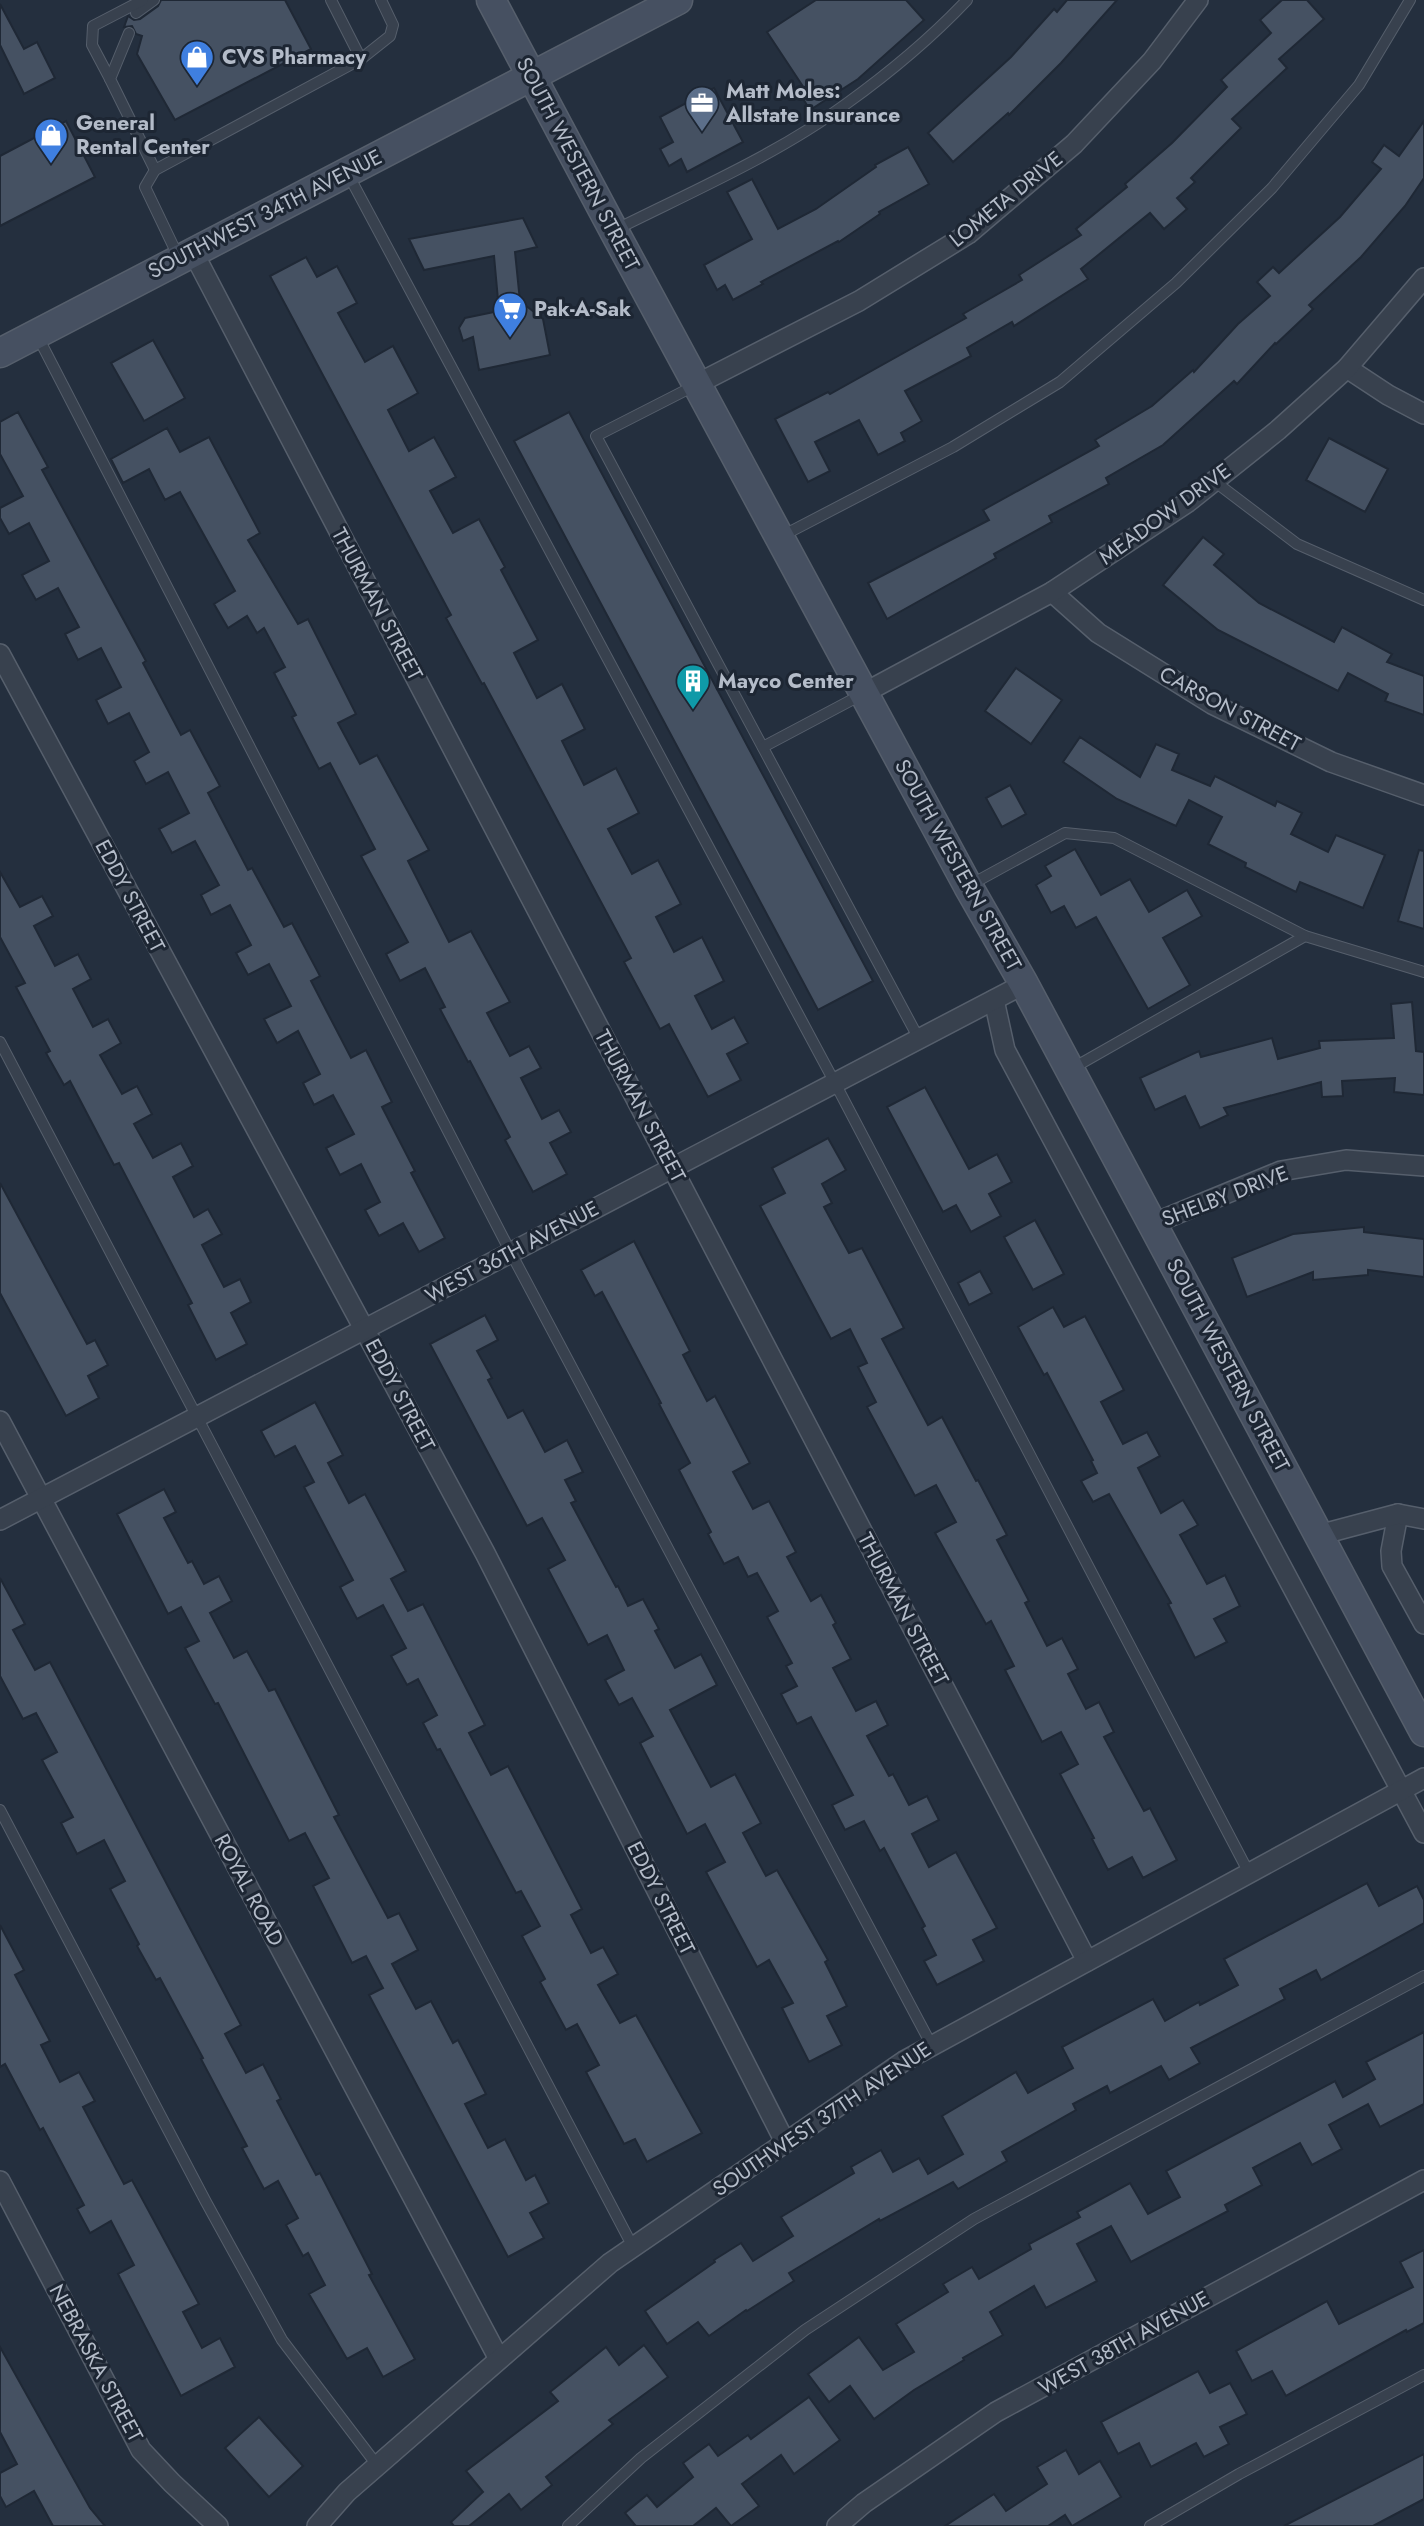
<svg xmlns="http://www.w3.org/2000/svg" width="1424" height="2526" font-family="Jost,sans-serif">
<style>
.building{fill:#455162;stroke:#1f2835;stroke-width:2}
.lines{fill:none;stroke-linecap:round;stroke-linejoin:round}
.lane-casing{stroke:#565f6c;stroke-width:12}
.street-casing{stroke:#565f6c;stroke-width:22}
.secondary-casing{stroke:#565f6c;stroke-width:31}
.lane{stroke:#38414e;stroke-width:10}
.street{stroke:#38414e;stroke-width:19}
.secondary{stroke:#465061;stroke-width:28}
.labels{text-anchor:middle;stroke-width:6;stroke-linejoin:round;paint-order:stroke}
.poi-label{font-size:21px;font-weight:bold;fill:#b4bcc9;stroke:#1d2633;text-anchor:start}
.street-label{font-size:21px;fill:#b4bcc9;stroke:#1d2633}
</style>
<rect width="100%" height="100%" fill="#242f3e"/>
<g class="building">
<path d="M161,0H285L311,49L175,120L137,54L142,36L136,34L132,26L124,27L128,16L134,20L140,19L158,6Z"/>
<path d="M816,0H906L924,20L858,79L810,110L797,89L802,85L767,32Z"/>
<path d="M1067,0H1117L1061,63L1009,115L1008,113L953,162L928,133L1011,57L1054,9L1057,12Z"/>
<path d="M1282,0H1307L1324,19L1279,59L1287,68L1232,119L1241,128L1191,178L1195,182L1177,198L1187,209L1164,229L1150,213L1081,269L1088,279L1014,326L1012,322L967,348L971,356L905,391L922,421L901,433L905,441L878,455L859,420L815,442L830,471L808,482L775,419L828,392L830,394L966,318L963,314L1022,280L1019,275L1081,235L1076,229L1127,187L1125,184L1172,143L1227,87L1221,80L1271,33L1260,20Z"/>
<path d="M0,4L24,49L37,42L55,78L24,94L0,45Z"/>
<path d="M714,88L743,142L687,172L681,159L669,166L660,149L673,142L660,117Z"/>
<path d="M66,121L95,177L0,226V156Z"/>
<path d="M1424,121V178L1405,206L1361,257L1309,305L1313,309L1276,344L1275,343L1237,384L1234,381L1163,445L1106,478L1109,484L1049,516L1052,522L994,554L996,558L887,619L868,583L989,520L983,510L1099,446L1095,440L1152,406L1193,370L1194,372L1238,324L1270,296L1257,282L1273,267L1279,273L1340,217L1381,169L1372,162L1384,145L1399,156Z"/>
<path d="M908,147L929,184L879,212L880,214L839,242L838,241L761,282L763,284L733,300L725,285L717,290L704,265L752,239L727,192L752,179L778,229L816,209L876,167L875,165Z"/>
<path d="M523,218L537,247L515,252L520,301L543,319L550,355L479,370L473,337L463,341L459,328L465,318L499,311L494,256L424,270L409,239Z"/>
<path d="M306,257L317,277L337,266L357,303L338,313L365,362L393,346L418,393L388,410L409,451L434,437L456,477L430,491L453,533L479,519L505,567L501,570L538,640L514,653L537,698L562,684L585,729L562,741L584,785L616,768L639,813L608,829L632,874L658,860L681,904L656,917L674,952L702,937L724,981L695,996L712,1029L734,1017L748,1043L727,1054L741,1080L708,1097L669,1024L660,1029L624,962L631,958L484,683L482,684L446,618L451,615L270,276Z"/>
<path d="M153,340L185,398L144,421L111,363Z"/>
<path d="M18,412L48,467L42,470L146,661L143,663L181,735L190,730L220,786L208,793L248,870L252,868L284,927L292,923L320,976L311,981L351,1058L366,1050L392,1102L382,1107L415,1171L411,1173L445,1238L419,1252L403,1223L379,1236L365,1210L380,1202L361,1164L340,1175L326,1148L354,1134L333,1095L314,1105L303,1083L320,1074L298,1031L277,1043L264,1019L291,1006L269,964L248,975L236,953L251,945L230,905L211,915L201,895L219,885L195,841L172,853L159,829L189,813L168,772L146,784L134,761L149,752L129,713L108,724L96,700L121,687L101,648L78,660L65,634L79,627L58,588L36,600L22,575L49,561L29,523L9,534L0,518V508L23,496L0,454V422Z"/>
<path d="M569,412L873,981L818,1010L514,441Z"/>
<path d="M167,428L180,452L209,437L260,533L248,540L298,624L308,619L356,714L338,723L360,764L377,755L429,850L408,861L449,942L471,931L510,1002L487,1013L510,1056L529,1046L541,1068L521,1078L542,1119L559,1110L571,1132L550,1143L567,1174L533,1192L505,1140L510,1137L470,1061L468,1062L440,1009L445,1007L425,968L400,981L386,954L408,942L361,856L375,849L330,763L319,769L292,717L296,715L274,673L285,667L264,628L257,633L247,616L228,628L214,604L235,591L180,492L165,500L149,469L123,483L111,459Z"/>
<path d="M1329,438L1388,469L1365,512L1306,480Z"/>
<path d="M1203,537L1224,554L1214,565L1259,603L1334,642L1342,627L1392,654L1387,662L1424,676V715L1385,701L1388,694L1348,673L1338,691L1218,630L1163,585Z"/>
<path d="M1016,668L1062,700L1031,744L985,711Z"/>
<path d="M1080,737L1140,777L1156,744L1179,754L1172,770L1210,786L1215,776L1275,806L1277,801L1302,813L1291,834L1328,852L1336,835L1385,855L1363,908L1300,882L1296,892L1245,867L1246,863L1208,844L1222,817L1189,800L1176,826L1117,799L1063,762Z"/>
<path d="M1010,785L1026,814L1002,827L986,798Z"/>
<path d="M1075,849L1101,895L1130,879L1149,912L1187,890L1202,916L1163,938L1190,985L1148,1009L1096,917L1076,928L1064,906L1051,913L1036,885L1051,876L1045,866Z"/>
<path d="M1419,850L1424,851V929L1398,921Z"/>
<path d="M0,872L20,907L42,896L53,916L34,926L55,966L78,954L91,979L73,989L93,1027L108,1019L121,1043L100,1055L122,1094L137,1086L152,1114L134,1124L153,1158L181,1143L193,1166L173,1177L194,1217L208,1209L222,1234L202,1245L224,1287L240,1279L251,1302L231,1313L247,1344L216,1360L188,1305L192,1303L119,1163L114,1165L70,1081L64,1085L46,1053L50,1051L16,987L25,983L0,937Z"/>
<path d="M1412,1002L1416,1051L1424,1052V1095L1394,1092L1395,1078L1342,1081L1343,1096L1322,1097L1321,1082L1224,1108L1228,1115L1200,1128L1185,1096L1155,1110L1140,1078L1199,1051L1201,1057L1272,1038L1278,1059L1320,1048L1319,1041L1394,1038L1391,1004Z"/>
<path d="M925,1087L969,1169L997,1154L1012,1182L989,1194L1001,1216L971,1232L956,1205L943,1212L887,1107Z"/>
<path d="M828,1138L846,1170L822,1184L832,1203L824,1207L849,1253L862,1248L904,1328L882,1339L928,1425L942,1417L976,1481L978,1480L1007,1535L997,1540L1029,1601L1025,1603L1047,1646L1062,1638L1078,1669L1068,1674L1086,1709L1099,1702L1114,1732L1104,1737L1144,1811L1150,1808L1177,1860L1143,1878L1132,1857L1108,1870L1092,1839L1094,1838L1060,1774L1078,1764L1061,1732L1042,1742L1005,1670L1014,1666L991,1621L986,1624L935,1533L956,1522L936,1485L915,1496L867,1407L876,1402L858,1367L867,1363L850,1329L831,1339L760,1206L785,1193L772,1168Z"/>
<path d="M0,1183L87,1344L95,1340L108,1365L88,1376L99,1398L66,1416L0,1293Z"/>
<path d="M1035,1220L1064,1274L1033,1290L1004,1237Z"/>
<path d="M1364,1227V1232L1424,1239V1277L1368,1270V1275L1313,1280V1272L1247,1297L1232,1258L1293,1234Z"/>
<path d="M634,1241L690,1351L683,1355L707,1401L715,1396L750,1463L733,1472L753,1509L769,1501L796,1552L787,1557L811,1601L821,1595L836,1623L833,1625L851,1659L833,1668L856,1711L876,1701L888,1725L867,1736L889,1776L893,1774L909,1805L927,1796L939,1820L912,1834L929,1867L956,1852L997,1928L973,1940L984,1961L937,1985L924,1961L936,1955L922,1928L925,1926L884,1848L880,1851L864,1821L845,1830L832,1805L853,1795L811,1717L797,1724L781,1694L797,1686L786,1666L792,1663L767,1617L778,1611L757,1573L748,1577L738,1557L724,1564L708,1534L711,1532L679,1470L690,1463L659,1404L661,1403L602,1292L595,1296L581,1270Z"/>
<path d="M980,1271L992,1293L969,1305L958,1283Z"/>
<path d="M1053,1307L1064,1327L1085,1316L1124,1390L1101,1402L1123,1444L1147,1432L1160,1456L1138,1468L1161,1513L1183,1500L1198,1525L1180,1535L1207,1584L1225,1575L1240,1606L1214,1619L1227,1642L1195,1658L1168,1604L1171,1603L1109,1494L1093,1502L1081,1481L1097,1473L1091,1461L1093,1460L1047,1373L1044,1375L1018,1327Z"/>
<path d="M485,1315L498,1340L477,1351L492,1378L488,1380L508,1418L523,1410L545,1452L567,1440L583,1472L565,1480L576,1501L571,1503L616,1587L618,1586L628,1606L643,1599L659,1629L655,1631L675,1668L701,1654L717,1685L670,1710L711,1787L735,1774L761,1823L743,1833L766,1876L777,1870L828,1960L825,1962L847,2006L827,2016L842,2045L809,2062L782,2008L793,2003L769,1960L757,1967L706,1872L725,1862L705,1824L687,1834L640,1743L653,1736L632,1698L619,1705L605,1680L624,1670L607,1635L588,1645L548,1569L565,1560L542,1518L527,1526L430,1344Z"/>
<path d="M315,1402L343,1455L328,1463L349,1503L365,1494L406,1571L391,1579L408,1611L423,1604L485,1725L469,1733L491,1775L508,1766L582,1909L571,1915L591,1953L603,1947L618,1974L598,1985L620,2023L636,2015L702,2133L647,2162L635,2139L624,2144L586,2072L599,2065L577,2024L566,2030L540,1982L545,1979L522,1936L540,1926L521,1891L516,1893L440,1749L437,1750L423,1723L437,1715L418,1679L407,1685L391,1656L406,1648L383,1605L357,1619L340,1587L353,1580L304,1487L314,1482L295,1446L275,1457L261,1431Z"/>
<path d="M164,1489L176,1512L164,1518L188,1563L192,1561L204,1584L219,1576L232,1601L210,1613L234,1658L247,1651L269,1691L275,1689L339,1815L334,1817L388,1918L399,1913L418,1950L392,1964L416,2009L431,2001L453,2043L458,2040L486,2094L465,2104L488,2148L505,2139L526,2180L535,2175L549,2203L530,2213L544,2238L508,2257L369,1995L383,1988L366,1956L352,1963L313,1886L329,1878L305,1833L289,1841L218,1703L215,1704L185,1648L199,1641L181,1607L168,1614L117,1514Z"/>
<path d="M0,1578L25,1624L13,1630L35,1670L50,1662L241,2025L225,2034L246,2073L263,2064L281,2099L277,2101L316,2175L320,2173L372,2274L369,2275L415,2359L383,2377L367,2348L347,2359L309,2294L325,2285L308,2253L303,2256L286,2225L298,2218L278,2181L264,2189L242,2148L247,2146L201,2059L203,2058L160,1978L156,1980L137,1946L139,1944L110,1889L125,1881L104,1840L77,1854L61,1823L73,1817L42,1760L57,1752L36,1713L23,1719L0,1676Z"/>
<path d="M1367,1883L1379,1906L1417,1886L1424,1900V1923L1321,1980L1316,1970L1280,1989L1285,1999L1191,2048L1200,2063L1169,2080L1161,2066L1110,2093L1107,2086L1073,2104L1076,2110L1002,2152L1007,2161L958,2189L953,2182L880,2221L879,2219L789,2273L794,2281L747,2311L746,2310L709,2336L698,2322L667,2344L645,2311L715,2262L714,2260L741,2243L753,2261L793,2236L781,2217L854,2173L851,2167L881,2150L893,2172L919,2158L928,2174L963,2154L942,2116L1016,2072L1028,2093L1073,2068L1062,2047L1153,1999L1165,2021L1199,2002L1200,2005L1238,1985L1224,1959Z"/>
<path d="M0,1925L24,1970L15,1975L50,2041L41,2045L60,2082L79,2072L95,2101L83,2107L124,2184L132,2180L199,2304L183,2312L202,2348L220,2338L235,2367L181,2396L118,2274L134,2265L111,2221L90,2233L77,2209L84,2205L43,2128L40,2130L5,2064L0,2067Z"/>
<path d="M1424,2032V2104L1380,2127L1368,2104L1329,2125L1342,2149L1312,2165L1300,2143L1253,2168L1262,2185L1225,2205L1228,2211L1131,2262L1111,2226L1077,2244L1097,2281L1046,2308L1034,2286L990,2312L1003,2335L963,2358L964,2360L914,2390L874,2419L850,2386L829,2402L808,2374L859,2337L883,2370L914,2352L896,2324L948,2292L943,2284L972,2267L979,2279L1031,2249L1029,2244L1080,2217L1077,2212L1130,2183L1148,2214L1180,2197L1166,2171L1335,2081L1343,2097L1375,2079L1366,2062Z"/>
<path d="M1424,2250V2323L1407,2332L1406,2330L1286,2396L1272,2371L1252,2381L1236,2351L1327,2301L1339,2324L1413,2287L1400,2262Z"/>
<path d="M644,2345L668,2377L609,2420L613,2424L546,2477L552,2485L521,2510L509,2494L469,2526H454L451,2522L483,2492L466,2471L558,2401L550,2392L606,2347L619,2365Z"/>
<path d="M0,2347L90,2508L105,2526H53L34,2491L6,2507L0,2496V2473L17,2464L0,2432Z"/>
<path d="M1198,2371L1210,2393L1230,2383L1247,2414L1220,2427L1229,2444L1204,2457L1196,2443L1151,2467L1139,2443L1118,2454L1101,2422Z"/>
<path d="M809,2397L840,2440L794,2474L781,2455L742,2484L759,2506L731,2526L716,2508L693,2526H634L635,2525L625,2513L647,2495L657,2507L693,2477L683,2463L709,2444L718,2456L748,2435L751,2439Z"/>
<path d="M259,2417L303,2466L269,2497L225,2448Z"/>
<path d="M1066,2450L1079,2474L1100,2461L1121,2497L1072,2526L1065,2515L1048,2526H945L994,2494L1006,2511L1047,2484L1037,2467Z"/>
<path d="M1424,2454V2499L1373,2526H1284Z"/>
</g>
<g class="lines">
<g class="lane-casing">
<g id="lane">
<path d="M136,13L154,0"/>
<path d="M129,33L110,79L155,170"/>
<path d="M361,59L390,36L393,25L381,0"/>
<path d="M110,79L92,45L93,26L143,0"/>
<path d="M349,176L835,1083L1249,1873"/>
<path d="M617,229C693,191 778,154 846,104C889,73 931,38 967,0"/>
<path d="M179,258L145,187L155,170L361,59L331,0"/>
<path d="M38,337L511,1253L932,2046"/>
<path d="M694,386L596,436L919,1039"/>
<path d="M1214,481L1297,544L1424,600"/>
<path d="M782,536L953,447L1060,382L1176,283L1272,188L1359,85L1410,0"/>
<path d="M763,747L861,695"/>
<path d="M970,885L1065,833L1114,838L1305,936L1424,972"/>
<path d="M0,1042L633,2247"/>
<path d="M1073,1068L1305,936"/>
<path d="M0,1810L206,2202L282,2340L377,2465"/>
<path d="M568,2526L641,2458L805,2330L974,2219L1424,1976"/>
<path d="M1150,2526L1239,2474L1424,2375"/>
</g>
</g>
<g class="street-casing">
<g id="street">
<path d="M193,252L1087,1961"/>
<path d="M1347,368L1388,395L1424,414"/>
<path d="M697,384L859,301L968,234L1074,144L1152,61L1198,0"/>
<path d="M1052,592L1098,633L1212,704L1331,762L1424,795"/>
<path d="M0,654L485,1553L785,2142"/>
<path d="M864,693L1052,592L1188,502L1278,430L1347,368L1424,278"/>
<path d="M994,1000L1005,1050L1424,1833"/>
<path d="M1152,1224L1281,1171L1346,1160L1424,1166"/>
<path d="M0,1421L499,2359"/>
<path d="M1398,1514L1391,1551L1392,1566L1424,1624"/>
<path d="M0,1520L1024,984"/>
<path d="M1319,1535L1398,1514L1424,1519"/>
<path d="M0,2181L141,2450L172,2483L218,2526"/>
<path d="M317,2526L347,2492L610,2263L904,2061L1424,1778"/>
<path d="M837,2526L864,2503L996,2412L1424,2180"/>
</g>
</g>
<g class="secondary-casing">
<g id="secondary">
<path d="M491,0L614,231L968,886L1024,984L1424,1732"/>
<path d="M0,353L678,0"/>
</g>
</g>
<use href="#lane" class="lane"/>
<use href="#street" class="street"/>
<use href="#secondary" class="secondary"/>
</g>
<defs>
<g id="shop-pin" transform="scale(1.75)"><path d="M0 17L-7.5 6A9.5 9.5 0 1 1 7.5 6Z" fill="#3f7fe0" stroke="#1d2633"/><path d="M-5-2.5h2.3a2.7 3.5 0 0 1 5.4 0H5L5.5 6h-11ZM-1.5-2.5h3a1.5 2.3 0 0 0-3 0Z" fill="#fff"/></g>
<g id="office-pin" transform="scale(1.75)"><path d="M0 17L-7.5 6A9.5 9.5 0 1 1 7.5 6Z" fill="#5c6f8a" stroke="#1d2633"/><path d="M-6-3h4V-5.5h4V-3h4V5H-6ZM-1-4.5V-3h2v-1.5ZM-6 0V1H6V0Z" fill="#fff"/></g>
<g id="supermarket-pin" transform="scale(1.75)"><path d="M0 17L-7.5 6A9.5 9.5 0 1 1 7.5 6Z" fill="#3f7fe0" stroke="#1d2633"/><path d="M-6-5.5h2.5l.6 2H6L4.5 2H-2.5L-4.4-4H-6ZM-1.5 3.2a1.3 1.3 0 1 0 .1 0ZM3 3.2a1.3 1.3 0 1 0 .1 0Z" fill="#fff"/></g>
<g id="building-pin" transform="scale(1.75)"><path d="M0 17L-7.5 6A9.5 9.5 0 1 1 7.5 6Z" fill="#0f9aa8" stroke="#1d2633"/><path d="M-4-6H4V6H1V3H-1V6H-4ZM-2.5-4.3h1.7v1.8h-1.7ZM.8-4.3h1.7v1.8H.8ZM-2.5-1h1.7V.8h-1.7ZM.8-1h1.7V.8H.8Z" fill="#fff"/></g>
</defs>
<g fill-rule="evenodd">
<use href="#shop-pin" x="197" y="57"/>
<use href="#office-pin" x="702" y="103"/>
<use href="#shop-pin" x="51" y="135"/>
<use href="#supermarket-pin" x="510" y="309"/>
<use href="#building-pin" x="693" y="681"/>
</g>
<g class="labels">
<g class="poi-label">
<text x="222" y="64">CVS Pharmacy</text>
<text x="726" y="98">Matt Moles:<tspan x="726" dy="24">Allstate Insurance</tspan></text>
<text x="76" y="130">General<tspan x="76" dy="24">Rental Center</tspan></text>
<text x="534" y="316">Pak-A-Sak</text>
<text x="718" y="688">Mayco Center</text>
</g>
<g class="street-label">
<text transform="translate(578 164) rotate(62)" y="7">SOUTH WESTERN STREET</text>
<text transform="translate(1006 199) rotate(-39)" y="7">LOMETA DRIVE</text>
<text transform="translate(265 214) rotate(-27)" y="7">SOUTHWEST 34TH AVENUE</text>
<text transform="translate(1165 514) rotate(-36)" y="7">MEADOW DRIVE</text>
<text transform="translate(377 604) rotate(62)" y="7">THURMAN STREET</text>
<text transform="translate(1230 709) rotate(28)" y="7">CARSON STREET</text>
<text transform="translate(958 865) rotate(61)" y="7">SOUTH WESTERN STREET</text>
<text transform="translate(130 896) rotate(62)" y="7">EDDY STREET</text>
<text transform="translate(640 1106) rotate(62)" y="7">THURMAN STREET</text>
<text transform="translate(1225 1196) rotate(-21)" y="7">SHELBY DRIVE</text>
<text transform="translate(512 1252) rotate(-28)" y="7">WEST 36TH AVENUE</text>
<text transform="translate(1228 1365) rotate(62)" y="7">SOUTH WESTERN STREET</text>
<text transform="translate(400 1395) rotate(62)" y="7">EDDY STREET</text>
<text transform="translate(903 1609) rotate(62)" y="7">THURMAN STREET</text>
<text transform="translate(249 1890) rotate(62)" y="7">ROYAL ROAD</text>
<text transform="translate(661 1898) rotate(63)" y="7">EDDY STREET</text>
<text transform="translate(822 2119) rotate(-34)" y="7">SOUTHWEST 37TH AVENUE</text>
<text transform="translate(1124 2343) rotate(-29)" y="7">WEST 38TH AVENUE</text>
<text transform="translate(96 2363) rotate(62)" y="7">NEBRASKA STREET</text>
</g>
</g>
</svg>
